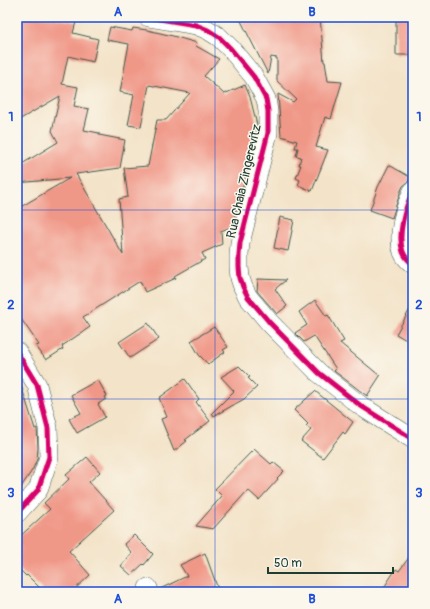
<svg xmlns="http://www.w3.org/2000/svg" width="430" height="609" font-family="Pangolin,sans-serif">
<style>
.building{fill:#f09888}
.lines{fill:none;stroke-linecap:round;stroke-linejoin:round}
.minor-casing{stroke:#3f564a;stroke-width:20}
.minor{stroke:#fff;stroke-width:19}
.cycleway-casing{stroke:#fbf7ec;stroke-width:8}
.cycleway{stroke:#d6006c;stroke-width:5}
.grid{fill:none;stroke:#1d4ed8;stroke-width:1;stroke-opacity:0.55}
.labels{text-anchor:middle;stroke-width:3;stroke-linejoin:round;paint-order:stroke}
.street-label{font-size:13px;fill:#1f3d34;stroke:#fbf7ec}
.neatline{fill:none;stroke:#1d4ed8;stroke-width:1.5}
.grid-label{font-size:13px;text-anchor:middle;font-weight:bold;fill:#1d4ed8}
</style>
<rect width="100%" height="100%" fill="#fbf7ec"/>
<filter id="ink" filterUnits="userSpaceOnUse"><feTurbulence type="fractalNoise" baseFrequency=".025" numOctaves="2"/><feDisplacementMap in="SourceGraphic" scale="8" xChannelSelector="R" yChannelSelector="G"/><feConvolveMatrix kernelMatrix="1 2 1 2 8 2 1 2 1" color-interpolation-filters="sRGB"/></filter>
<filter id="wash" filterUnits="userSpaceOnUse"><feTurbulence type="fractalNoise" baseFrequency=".012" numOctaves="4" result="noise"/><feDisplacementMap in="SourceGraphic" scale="16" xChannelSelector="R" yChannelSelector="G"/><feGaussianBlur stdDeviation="0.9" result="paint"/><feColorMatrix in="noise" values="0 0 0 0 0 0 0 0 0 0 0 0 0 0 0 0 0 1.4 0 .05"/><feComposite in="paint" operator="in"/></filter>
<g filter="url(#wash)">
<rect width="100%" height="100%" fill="#f3e3c8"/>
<g id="blocks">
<g class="building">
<path d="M17,17H50L76,22L73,33L98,39L93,62L68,56L62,84L78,87L74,106L89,109L84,130L99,133V135L125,140L120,168L76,174L123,255L119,199L128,197L124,168L148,166L157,120H166L190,93L149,85L141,127L128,125L134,95L120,92L129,44L107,40L110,27L132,31L133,28L147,30L173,36L197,43L196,46L219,59L204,76L224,94L245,85L250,97L257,125V132L238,205H237L233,226L221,231L222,244L202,253L205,259L175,276L176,278L145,292L140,281L83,317L90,327L62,346L63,349L46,360L36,346L39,345L17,313V209L70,178L17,183V167L58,142L52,131L60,96L17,121Z"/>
<path d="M239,17H320L324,62H325L328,81L342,82L331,119L325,117L316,147L328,150L312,191L298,185L300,180L296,178L301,165H299L301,157L296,156L298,148H295L297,141L281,136L278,94L293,102L296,99L277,81V58L271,57L268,74Z"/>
<rect x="396" y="17" width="17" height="38"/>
<path d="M389,165L410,177L408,182L403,186L400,193L392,218L370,210L378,187Z"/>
<path d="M280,217L294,220L288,251L274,248Z"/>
<path d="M258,279L286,280L275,289L287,306L277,314L257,291Z"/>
<path d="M315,300L326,316L328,315L344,341L340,343L380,376L367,396L334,371L336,369L314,336L304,342L295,333L307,325L299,312Z"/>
<path d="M413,304V344L396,334Z"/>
<path d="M148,323L159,339L130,358L119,342Z"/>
<path d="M214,327L228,347L223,350L225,352L208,364L199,355L191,341Z"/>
<path d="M239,366L250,377L248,378L257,387L244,399L214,416L212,413L234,391L221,377Z"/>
<path d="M185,379L199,399L196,402L210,421L185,440L187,441L174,451L161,419L167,417L159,398Z"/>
<path d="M98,380L107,396L105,397L106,399L98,404L105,417L77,433L69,419L81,413L71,395Z"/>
<path d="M17,382H20L35,429L37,428L38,448L37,459L33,469L17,493Z"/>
<path d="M315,391L353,422L345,434L343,432L323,458L301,441L311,430L306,426L308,424L294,410Z"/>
<path d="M254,449L271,464L273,462L284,471L277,478L278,479L259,500L248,490L213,529L196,526L222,496L215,489Z"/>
<path d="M87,457L100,472L89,482L114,510L69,551L90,575L72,592H44L27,575L26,576L17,567V539L50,509L44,503L69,479L66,475Z"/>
<path d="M134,535L153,554L144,565L143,564L131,575L121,566L132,553L124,544Z"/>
<path d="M413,552V592H381L396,569L399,571Z"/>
<path d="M205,553L219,592H160V589L187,576L180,565Z"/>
</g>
</g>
</g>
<g filter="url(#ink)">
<use href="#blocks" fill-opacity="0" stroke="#3f564a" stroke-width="1"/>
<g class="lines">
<g class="minor-casing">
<g id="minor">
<path d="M148,17L196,25L208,30L219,37L231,49L254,77L266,99L268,111V133L240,243L239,255V267L240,278L243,287L248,297L270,323L319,373L361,406L413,439"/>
<path d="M413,191C405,207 397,235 403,252C405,257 409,261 413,264"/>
<path d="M17,352L37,385L48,428L49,457L38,490L17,513"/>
<path d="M148,588L149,592"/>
</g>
</g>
<use href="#minor" class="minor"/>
<g class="cycleway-casing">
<g id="cycleway">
<path d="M148,17L196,25L208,30L219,37L231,49L254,77L266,99L268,111V133L240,243L239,255V267L240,278L243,287L248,297L270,323L319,373L361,406L413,439"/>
<path d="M413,191C405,207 397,235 403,252C405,257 409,261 413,264"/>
<path d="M17,352L37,385L48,428L49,457L38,490L17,513"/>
</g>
</g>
<use href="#cycleway" class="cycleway"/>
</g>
</g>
<path class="grid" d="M215,17V592M17,210H413M17,399H413"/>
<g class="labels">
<g class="street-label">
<text transform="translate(243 181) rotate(-77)" y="5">Rua Chaia Zingerevitz</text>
</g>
</g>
<rect width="430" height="609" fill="none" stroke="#fbf7ec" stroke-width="44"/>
<path d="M268 567v6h125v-6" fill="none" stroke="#1f3d34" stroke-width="2"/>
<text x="274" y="567" font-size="12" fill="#1f3d34" stroke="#fbf7ec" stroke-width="3" paint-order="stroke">50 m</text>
<rect x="22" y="22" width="386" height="565" class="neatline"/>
<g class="grid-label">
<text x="118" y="16">A</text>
<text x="312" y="16">B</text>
<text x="11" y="121">1</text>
<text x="419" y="121">1</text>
<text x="11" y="309">2</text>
<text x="419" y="309">2</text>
<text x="11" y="497">3</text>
<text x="419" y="497">3</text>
<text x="118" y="603">A</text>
<text x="312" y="603">B</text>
</g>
</svg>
